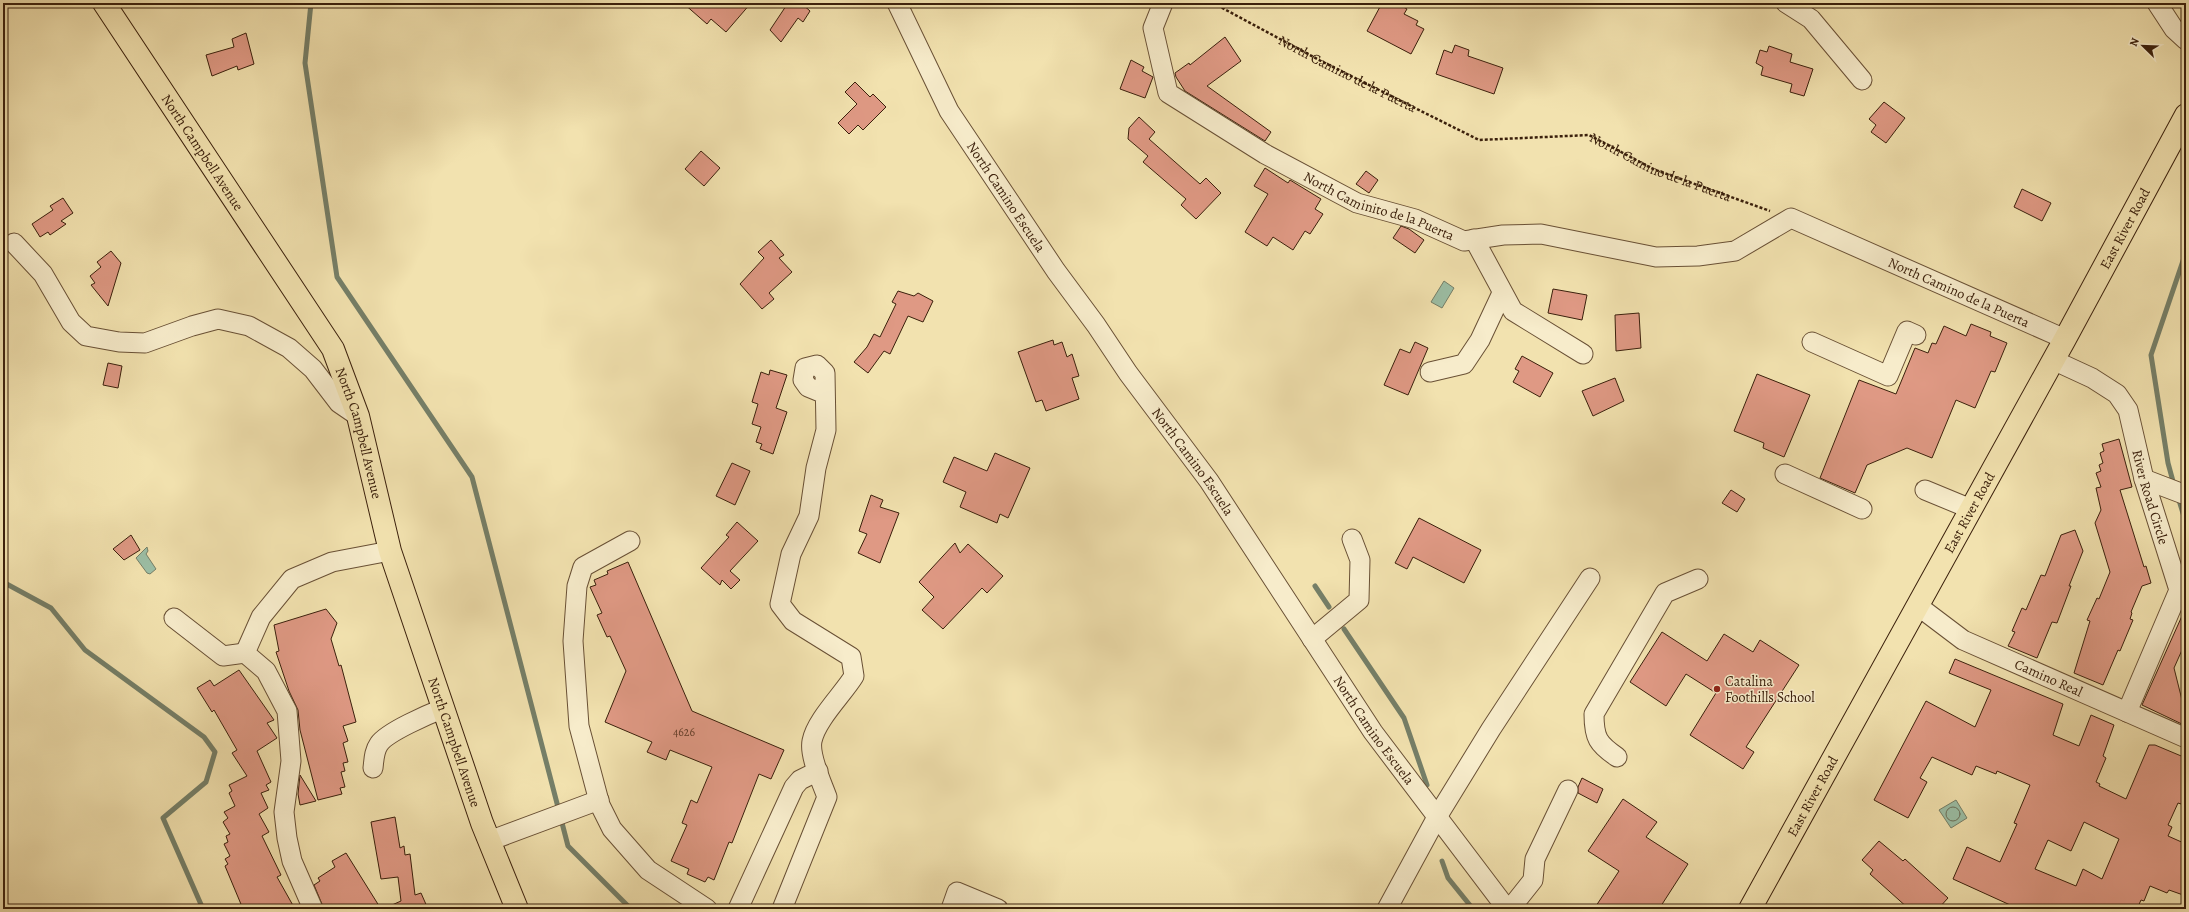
<svg xmlns="http://www.w3.org/2000/svg" width="2189" height="912" font-family="Alegreya,serif">
<style>
.water{fill:#9cbfa6;stroke:#757f68}
.lines{fill:none;stroke-linecap:round;stroke-linejoin:round}
.shore{stroke:#6c7059;stroke-width:1}
.stream{stroke:#757f68;stroke-width:5}
.building{fill:#df9984;stroke:#3b200c;fill-rule:evenodd}
.minor-casing{stroke:#695035;stroke-width:21}
.major-casing{stroke:#3b200c;stroke-width:24}
.path{stroke:#3b200c;stroke-width:2.5;stroke-dasharray:3 2;stroke-linecap:butt}
.minor{stroke:#f7eccb;stroke-width:19}
.major{stroke:#f2e2af;stroke-width:22}
.poi-dot{fill:#8f2418;stroke:#f7eccb;stroke-width:1.5}
.labels{text-anchor:middle;stroke-width:3;stroke-linejoin:round;paint-order:stroke}
.number-label{font-size:12px;fill:#643e2a}
.street-label{font-size:14px;fill:#3b200c;stroke:#f7eccb}
.poi-label{font-size:14px;fill:#3b200c;stroke:#f7eccb;text-anchor:start}
</style>
<rect width="100%" height="100%" fill="#f2e2af"/>
<filter id="stains"><feTurbulence type="fractalNoise" baseFrequency=".005" numOctaves="4"/><feColorMatrix values="0 0 0 0 .2 0 0 0 0 .09 0 0 0 0 .02 0 0 0 .5 -.17"/></filter>
<radialGradient id="worn" r=".72"><stop offset=".6" stop-color="#630" stop-opacity="0"/><stop offset="1" stop-color="#630" stop-opacity=".3"/></radialGradient>
<g class="water">
<path d="M1444,281L1454,288L1442,308L1431,302Z"/>
<path d="M147,547L148,551L146,554L156,569L150,574L147,573L136,558Z"/>
<path d="M1956,800L1967,818L1951,828L1939,810Z"/>
</g>
<g class="lines">
<circle class="shore" cx="1953" cy="814" r="7"/>
<g class="stream">
<path d="M311,3L305,63L337,277L472,477L559,811"/>
<path d="M2174,485L2168,463L2151,355L2186,252"/>
<path d="M2178,497L2186,523"/>
<path d="M3,582L51,608L85,650L204,737L215,752L206,782L163,818L203,909"/>
<path d="M1315,586L1329,607"/>
<path d="M1344,629L1404,718L1427,785"/>
<path d="M561,819L568,846L631,909"/>
<path d="M1442,861L1448,878L1473,909"/>
</g>
</g>
<g class="building">
<path d="M683,3H751L726,32L711,19L707,24Z"/>
<path d="M788,3H801L810,11L803,22L798,18L781,42L770,30Z"/>
<path d="M1382,3H1396L1407,9L1404,14L1418,21L1416,25L1424,29L1411,54L1367,31Z"/>
<path d="M246,33L254,64L238,70L237,66L212,76L206,55L234,47L232,39Z"/>
<path d="M1225,37L1241,61L1207,86L1271,132L1265,141L1185,91L1176,77L1175,73L1189,63L1190,65Z"/>
<path d="M1455,45L1469,50L1468,56L1503,68L1494,94L1436,74L1444,50L1452,53Z"/>
<path d="M1769,46L1792,54L1790,62L1813,69L1804,96L1790,92L1792,84L1761,75L1763,67L1756,63L1760,50L1767,52Z"/>
<path d="M1131,60L1144,67L1142,71L1153,77L1145,98L1120,89Z"/>
<path d="M855,82L870,97L873,94L886,107L863,130L858,125L849,134L838,123L857,104L845,92Z"/>
<path d="M1884,102L1905,118L1886,143L1871,132L1876,125L1869,119Z"/>
<path d="M1139,117L1155,132L1149,139L1200,184L1206,178L1221,193L1196,219L1181,205L1186,199L1143,162L1148,156L1128,139L1129,128Z"/>
<path d="M701,151L720,168L704,186L685,169Z"/>
<path d="M1265,168L1288,183L1290,180L1321,199L1315,209L1323,214L1310,234L1305,231L1293,250L1273,237L1267,246L1245,232L1268,194L1254,186Z"/>
<path d="M1366,171L1378,180L1369,193L1356,184Z"/>
<path d="M2022,189L2051,203L2042,221L2014,207Z"/>
<path d="M63,198L73,213L61,221L66,224L50,235L48,232L40,237L32,224L53,210L50,206Z"/>
<path d="M1401,226L1409,229L1424,240L1415,253L1393,238Z"/>
<path d="M771,240L784,255L779,258L792,272L769,293L774,299L762,309L740,284L764,258L758,252Z"/>
<path d="M111,251L121,263L108,306L91,285L95,283L90,276L101,267L97,262Z"/>
<path d="M1553,289L1587,295L1582,320L1548,313Z"/>
<path d="M898,291L914,296L918,293L933,301L923,322L908,316L890,354L884,351L868,373L854,362L867,347L874,334L880,337L896,304L892,302Z"/>
<path d="M1639,313L1641,348L1616,351L1615,315Z"/>
<path d="M1971,324L1991,332L1990,336L2007,343L1995,372L1991,371L1975,408L1956,400L1932,458L1907,448L1867,465L1855,493L1820,478L1859,380L1896,394L1915,348L1928,353L1932,343L1936,344L1944,326L1966,336Z"/>
<path d="M1053,340L1054,345L1062,342L1067,357L1072,354L1079,376L1072,378L1079,399L1046,411L1042,400L1036,402L1018,352Z"/>
<path d="M1415,342L1428,348L1408,395L1384,385L1400,349L1410,353Z"/>
<path d="M1522,356L1553,373L1540,397L1513,382L1519,371L1515,369Z"/>
<path d="M108,363L122,366L118,388L103,385Z"/>
<path d="M770,370L787,375L776,408L787,412L773,454L760,449L762,444L756,442L761,427L752,424L758,404L752,402L761,372L769,375Z"/>
<path d="M1757,374L1810,395L1784,457L1763,448L1764,443L1734,431Z"/>
<path d="M1615,378L1624,401L1593,416L1582,391Z"/>
<path d="M2119,439L2132,487L2120,490L2144,567L2146,566L2151,583L2142,586L2131,612L2132,613L2130,619L2133,620L2120,651L2118,650L2103,685L2074,673L2090,621L2087,620L2097,598L2099,599L2110,572L2095,523L2101,510L2096,488L2101,487L2096,473L2101,471L2099,465L2103,463L2100,453L2104,451L2102,444Z"/>
<path d="M995,453L1030,468L1008,518L1000,514L997,523L960,507L966,492L943,482L954,457L987,471Z"/>
<path d="M732,463L750,471L735,505L716,496Z"/>
<path d="M1731,490L1745,499L1737,512L1722,503Z"/>
<path d="M871,495L883,500L880,507L899,513L880,563L858,553L867,534L859,531Z"/>
<path d="M1419,518L1481,550L1464,583L1413,557L1407,569L1395,563Z"/>
<path d="M737,522L758,541L730,571L740,580L731,589L722,580L720,585L701,568L729,537L726,535Z"/>
<path d="M2075,530L2083,551L2069,586H2071L2057,623L2052,622L2037,658L2008,646L2015,632L2012,631L2022,608L2026,610L2041,575L2045,576L2061,535Z"/>
<path d="M131,535L140,550L124,560L113,549Z"/>
<path d="M955,543L960,553L968,544L1003,576L987,593L982,588L943,629L922,610L934,597L919,582Z"/>
<path d="M628,562L692,711L784,750L771,779L759,774L732,843L729,842L714,880L708,877L705,882L687,874L689,869L671,861L687,825L682,823L691,800L697,803L712,767L670,750L666,760L647,752L652,742L605,722L626,671L610,636L607,637L597,615L602,613L590,587L596,585L594,580L608,574L607,571Z"/>
<path d="M2186,607V641L2174,668L2186,716V725H2184L2142,705Z"/>
<path d="M326,609L337,623L331,639L339,666L341,665L356,722L343,726L348,741L343,743L348,762L343,763L345,771L341,772L345,787L340,788L342,794L318,800L300,730L298,710L289,691L276,652L279,651L274,625Z"/>
<path d="M1662,632L1707,661L1724,634L1753,652L1760,640L1799,665L1746,747L1754,752L1743,769L1690,735L1716,693L1686,674L1666,706L1630,682Z"/>
<path d="M1955,659L2063,704L2053,735L2079,746L2091,715L2114,725L2103,756L2106,758L2096,782L2100,784L2099,786L2126,799L2149,745H2155L2186,758V792L2181,804L2178,803L2168,825L2172,827L2168,836L2186,844V896L2169,890L2167,893L2150,886L2144,901L2141,900L2137,909H2019L1953,879L1967,847L2000,862L2017,824L2014,823L2030,785L1997,771L1996,774L1976,766L1972,775L1932,757L1920,778L1927,782L1908,818L1874,800L1926,701L1975,727L1991,690L1949,673ZM2084,822L2119,839L2102,879L2083,869L2076,886L2035,869L2048,840L2071,851Z"/>
<path d="M239,670L274,720L267,723L277,738L257,751L271,782L266,785L269,790L261,793L268,808L259,814L269,832L262,836L281,875L277,877L295,909H243L225,866L228,864L225,859L230,856L224,844L228,842L226,836L230,834L223,822L228,818L224,812L235,806L229,793L232,791L229,785L247,776L232,753L237,750L214,710L212,712L197,688L210,680L214,686Z"/>
<path d="M300,775L316,801L300,805L298,794Z"/>
<path d="M1582,778L1603,789L1597,803L1578,793V787Z"/>
<path d="M1623,799L1657,822L1646,837L1688,864L1659,909H1594L1619,871L1588,851Z"/>
<path d="M395,817L400,848L404,846L405,855L410,854L415,895L421,893L428,909H383L401,901L398,877L381,879L371,822Z"/>
<path d="M1879,841L1903,861L1905,859L1948,898L1938,909H1909L1870,874L1873,870L1862,860Z"/>
<path d="M346,853L381,909H324L314,885L320,881L318,878L335,867L332,861Z"/>
</g>
<g class="lines">
<g class="minor-casing">
<g id="minor">
<path id="s2" d="M897,3L949,111L1056,271L1096,325L1128,373L1209,481L1373,732L1507,909"/>
<path id="s3" d="M1163,3L1153,28L1168,93L1265,154L1357,203L1415,219L1464,241L1503,235L1541,234L1656,257L1698,256L1735,251L1791,218L2065,339"/>
<path d="M1786,3L1811,19L1862,80"/>
<path d="M2157,3L2174,29L2186,40"/>
<path d="M1474,239L1513,311L1583,354"/>
<path d="M14,243L43,274L71,322L86,336L119,342L145,343L192,326L218,319L249,326L289,348L313,369L339,403L358,416"/>
<path d="M1812,342L1888,376L1907,331L1916,335"/>
<path id="s4" d="M2053,360L2092,378L2117,394L2128,410L2144,479L2179,590L2127,712"/>
<path d="M1430,372L1464,364L1480,340L1502,293"/>
<path d="M1785,474L1862,509"/>
<path d="M2144,479L2186,495"/>
<path d="M1925,490L1971,509"/>
<path d="M630,541L583,567L577,586L573,641L579,726L600,805L612,829L648,870L707,909"/>
<path id="s5" d="M1918,606L1963,640L2186,738"/>
<path d="M174,618L223,656L245,653"/>
<path d="M1312,639L1359,600L1360,560L1352,539"/>
<path d="M1617,757C1598,744 1594,738 1594,714L1665,593L1698,579"/>
<path d="M373,768C374,760 374,751 379,744C387,732 429,714 444,708"/>
<path d="M489,841L599,800"/>
<path d="M313,909L292,861L287,838L284,812L291,761L287,711L266,671L245,653L261,617L292,579L332,562L390,551"/>
<path d="M738,909L794,787L800,780L818,771"/>
<path d="M782,909L827,797C822,783 809,756 812,741C816,720 843,694 854,676L851,657L793,621L780,604L791,554L809,516L816,468L826,430L825,373L817,365L805,368L803,380L808,387L825,394"/>
<path d="M951,909L957,892L998,909"/>
<path d="M1387,909L1437,817L1491,729L1590,578"/>
<path d="M1510,909L1533,880L1535,859L1568,790"/>
</g>
</g>
<g class="major-casing">
<g id="major">
<path id="s6" d="M104,3L333,349L358,416L390,551L482,823L517,909"/>
<path id="s7" d="M1750,909L2065,339L2186,115"/>
</g>
</g>
<path class="path" id="s1" d="M1213,3L1321,61L1479,140L1589,135L1653,169L1770,211"/>
<use href="#minor" class="minor"/>
<use href="#major" class="major"/>
</g>
<circle class="poi-dot" cx="1717" cy="689" r="4"/>
<g class="labels">
<g class="number-label">
<text x="684" y="736">4626</text>
</g>
<g class="street-label">
<text dy="5" stroke="none"><textPath href="#s1" startOffset="152">North Camino de la Puerta</textPath></text>
<text dy="5" stroke="none"><textPath href="#s6" startOffset="179">North Campbell Avenue</textPath></text>
<text dy="5" stroke="none"><textPath href="#s1" startOffset="488">North Camino de la Puerta</textPath></text>
<text dy="5" stroke="none"><textPath href="#s2" startOffset="223">North Camino Escuela</textPath></text>
<text dy="5" stroke="none"><textPath href="#s3" startOffset="334">North Caminito de la Puerta</textPath></text>
<text dy="5" stroke="none"><textPath href="#s7" startOffset="777">East River Road</textPath></text>
<text dy="5" stroke="none"><textPath href="#s3" startOffset="949">North Camino de la Puerta</textPath></text>
<text dy="5" stroke="none"><textPath href="#s6" startOffset="503">North Campbell Avenue</textPath></text>
<text dy="5" stroke="none"><textPath href="#s2" startOffset="547">North Camino Escuela</textPath></text>
<text dy="5" stroke="none"><textPath href="#s4" startOffset="182">River Road Circle</textPath></text>
<text dy="5" stroke="none"><textPath href="#s7" startOffset="453">East River Road</textPath></text>
<text dy="5" stroke="none"><textPath href="#s5" startOffset="150">Camino Real</textPath></text>
<text dy="5" stroke="none"><textPath href="#s2" startOffset="871">North Camino Escuela</textPath></text>
<text dy="5" stroke="none"><textPath href="#s6" startOffset="827">North Campbell Avenue</textPath></text>
<text dy="5" stroke="none"><textPath href="#s7" startOffset="129">East River Road</textPath></text>
</g>
<g class="poi-label">
<text x="1725" y="686">Catalina<tspan x="1725" dy="16">Foothills School</tspan></text>
</g>
</g>
<rect width="2189" height="912" fill="none" stroke="#f2e2af" stroke-width="16"/>
<rect x="4" y="4" width="2181" height="904" fill="none" stroke="#3b200c" stroke-width="2"/>
<rect x="8" y="8" width="2173" height="896" fill="none" stroke="#3b200c"/>
<g transform="translate(2143 46) rotate(293)" stroke="#f7eccb" stroke-width="3" paint-order="stroke">
<path d="M0-3L7 15L0 10L-7 15Z" fill="#3b200c"/>
<text y="-6" font-size="11" font-weight="bold" text-anchor="middle" fill="#3b200c">N</text>
</g>
<rect width="100%" height="100%" filter="url(#stains)"/>
<rect width="100%" height="100%" fill="url(#worn)"/>
</svg>
